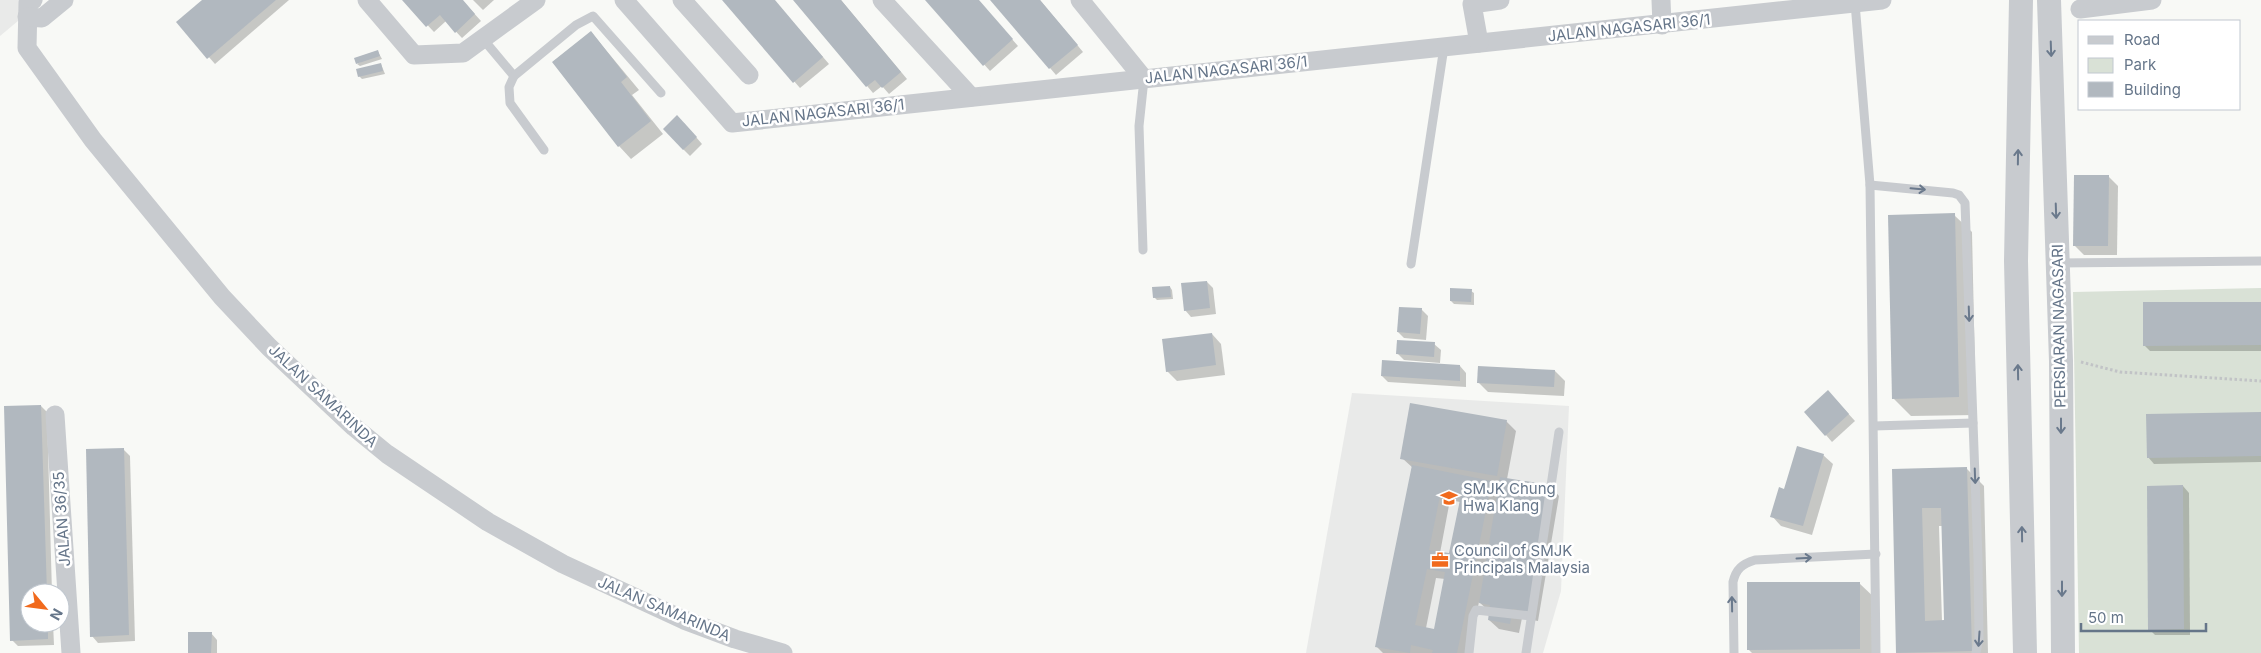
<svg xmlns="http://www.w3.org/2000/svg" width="2261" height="653" font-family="Inter,sans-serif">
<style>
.built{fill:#e9eae9}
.green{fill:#d9e1d6}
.shadow{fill:#0003;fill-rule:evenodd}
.building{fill:#b1b8bf;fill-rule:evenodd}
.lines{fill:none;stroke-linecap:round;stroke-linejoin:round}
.path{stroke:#c1c3c6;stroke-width:3;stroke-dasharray:2.5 2.5;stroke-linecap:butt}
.service{stroke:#c8cbcf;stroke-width:9}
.minor{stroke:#c8cbcf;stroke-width:19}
.tertiary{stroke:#c8cbcf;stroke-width:24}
.oneway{stroke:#6a798c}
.labels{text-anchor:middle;stroke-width:5;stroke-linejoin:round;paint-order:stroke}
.street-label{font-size:15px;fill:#657589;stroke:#fff}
.poi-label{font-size:15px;fill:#657589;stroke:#fff;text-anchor:start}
</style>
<rect width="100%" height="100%" fill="#f8f9f6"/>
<g class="built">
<path d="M0,0H43L0,36Z"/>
<path d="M1352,393L1569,406L1561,591L1543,653H1306Z"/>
</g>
<path class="green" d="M2261,288V653H2079L2073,292Z"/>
<g class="shadow">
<path d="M204,0H289L215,64L178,22Z"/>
<path d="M404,0H462L481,21L462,38L446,21L434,32Z"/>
<path d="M473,0H494L483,10Z"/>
<path d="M723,0H774L829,64L800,88Z"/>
<path d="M795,0H841L907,79L889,94L882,86L873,93Z"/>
<path d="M927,0H978L1018,46L990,71Z"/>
<path d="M992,0H1040L1083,52L1056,75Z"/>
<path d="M591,32L639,90L632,95L663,134L631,159L619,146L553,62Z"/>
<path d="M378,52L382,59L360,66L357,64Z"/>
<path d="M381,64L385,74L362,79L359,76Z"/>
<path d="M684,123L702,144L690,156L683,149Z"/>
<path d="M2108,176L2118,186L2117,255H2084L2074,245Z"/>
<path d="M1954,215L1972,232L1976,415L1911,416L1894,399Z"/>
<path d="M1207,282L1213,288L1216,314L1191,317L1185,310Z"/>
<path d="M1170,287L1172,290L1173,299L1157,300L1154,297Z"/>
<path d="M1471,291L1474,293V305L1454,304L1451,301Z"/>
<path d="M2261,303V351H2150L2144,345Z"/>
<path d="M1421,309L1428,316L1426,340L1404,338L1398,332Z"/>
<path d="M1212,334L1221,344L1225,375L1177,381L1167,371Z"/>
<path d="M1434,344L1441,350L1440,363L1404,360L1398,354Z"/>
<path d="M1460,366L1466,373V387L1388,382L1382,376Z"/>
<path d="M1479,367L1555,371L1565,381L1564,396L1488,392L1479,383Z"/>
<path d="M1834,398L1855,421L1832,442L1806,412Z"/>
<path d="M41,406L47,412L52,593H30V623H53L54,645L18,646L12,640Z"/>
<path d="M2261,413V462L2154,464L2148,457Z"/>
<path d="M1506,421L1516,431L1507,479L1550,486L1559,496L1538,621L1522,618L1519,633L1499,629L1489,620L1490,612L1479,602L1468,653H1383L1377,647L1413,468L1402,458ZM1491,482L1501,484L1499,490ZM1450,500L1460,502L1450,555L1440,553ZM1436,578L1445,579L1435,630L1426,628Z"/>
<path d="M124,450L130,456L135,641L98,643L92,636Z"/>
<path d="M1823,455L1833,464L1812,535L1781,526L1772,516Z"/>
<path d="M1966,468L1984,486L1988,653H1897L1893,470ZM1939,526H1943L1945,621H1942Z"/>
<path d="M2183,486L2189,493L2190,635H2155L2149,629Z"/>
<path d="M1859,583L1877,600V653H1752L1748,649Z"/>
<path d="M211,633L217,640V653H189Z"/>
</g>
<g class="building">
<path d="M202,0H276L207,59L176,22Z"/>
<path d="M402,0H463L475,14L455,33L440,15L426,27Z"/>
<path d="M722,0H775L823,57L793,83Z"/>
<path d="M793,0H841L901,72L882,88L875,80L866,87Z"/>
<path d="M925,0H979L1013,39L983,66Z"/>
<path d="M990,0H1040L1078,45L1049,69Z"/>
<path d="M591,31L627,77L621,82L651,121L618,147L552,62Z"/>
<path d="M378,50L380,56L356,64L354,58Z"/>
<path d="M381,63L383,71L358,77L356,69Z"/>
<path d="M677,115L697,137L683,150L663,129Z"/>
<path d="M2074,175H2109L2108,246H2073Z"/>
<path d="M1955,213L1959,397L1892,399L1888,215Z"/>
<path d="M1207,281L1210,308L1184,311L1181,283Z"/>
<path d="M1170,286L1171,297L1153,298L1152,287Z"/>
<path d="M1450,288L1472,289L1471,302L1450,301Z"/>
<path d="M2143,302H2261V345L2143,346Z"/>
<path d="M1399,307L1422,308L1420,334L1397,332Z"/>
<path d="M1212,333L1216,365L1166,372L1162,339Z"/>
<path d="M1397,340L1435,342L1434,357L1396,354Z"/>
<path d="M1382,360L1460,365V381L1381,376Z"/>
<path d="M1478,366L1555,370L1554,387L1477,383Z"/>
<path d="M1828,390L1849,414L1825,436L1804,412Z"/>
<path d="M1410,403L1507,420L1497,476L1400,459Z"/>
<path d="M41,405L47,593H30V623H48V639L10,641L4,406Z"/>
<path d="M2261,412V456L2147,458L2146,414Z"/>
<path d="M1797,446L1824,454L1803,526L1770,517L1779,487L1784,489Z"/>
<path d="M124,448L129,635L90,637L86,449Z"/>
<path d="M1412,465L1492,481L1457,653H1432L1433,650L1411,645L1410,653L1375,647ZM1441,491L1461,495L1449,553L1429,550ZM1427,569L1445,572L1434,629L1415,625Z"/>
<path d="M1967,467L1972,651L1896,653L1892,469ZM1922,508H1941L1944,620L1925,621Z"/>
<path d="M1500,477L1550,485L1529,612L1513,609L1510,624L1488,620L1490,605L1479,603Z"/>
<path d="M2183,485L2184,629L2148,630L2147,486Z"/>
<path d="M1747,582H1860V649L1747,650Z"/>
<path d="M188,632H212L211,653H188Z"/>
</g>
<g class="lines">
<path class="path" d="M2081,362L2120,372L2261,381"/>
<g class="service">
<path d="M1855,3L1870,185L1876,653"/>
<path d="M483,39L514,76L576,25L593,16L661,93"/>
<path d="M514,76L509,87L510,103L544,150"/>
<path d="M1870,185L1953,193L1959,195L1965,203L1978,559L1979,638L1976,653"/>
<path d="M1143,250L1139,126L1144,79"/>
<path d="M2058,263L2261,261"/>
<path d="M1411,264L1444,47"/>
<path d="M1874,426L1973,423"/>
<path d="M1469,653L1473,616L1476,610L1531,616"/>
<path d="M1526,653L1559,432"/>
<path d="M1734,653L1733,582C1736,569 1742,564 1755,560L1876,554"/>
</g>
<g class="minor">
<path d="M33,0L28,3L27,48L93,140L222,297L269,347L354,427L387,454L488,522L563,564L684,620L735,639L783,653"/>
<path d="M367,0L414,55L463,53L536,0"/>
<path d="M624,0L732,123L1882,0"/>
<path d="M682,0L749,75"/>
<path d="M882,0L971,97"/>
<path d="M1080,0L1144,79"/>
<path d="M1661,0L1662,25"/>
<path d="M2080,9L2152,0"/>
<path d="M27,17L42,18L64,0"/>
<path d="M1479,43L1472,4L1500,0"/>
<path d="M55,415L71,653"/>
</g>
<g class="tertiary">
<path d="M2021,0L2016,261L2025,653"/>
<path d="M2049,0L2061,361L2063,653"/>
</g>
</g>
<defs><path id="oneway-shaft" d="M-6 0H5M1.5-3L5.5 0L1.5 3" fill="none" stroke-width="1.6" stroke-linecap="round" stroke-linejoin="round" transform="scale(1.25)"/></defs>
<g class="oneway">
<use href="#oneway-shaft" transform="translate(2051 49) rotate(88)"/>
<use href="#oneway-shaft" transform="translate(2018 157) rotate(-89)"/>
<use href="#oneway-shaft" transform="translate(1918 189) rotate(5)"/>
<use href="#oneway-shaft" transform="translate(2056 211) rotate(88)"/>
<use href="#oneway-shaft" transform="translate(1969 314) rotate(88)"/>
<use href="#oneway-shaft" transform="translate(2018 372) rotate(-91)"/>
<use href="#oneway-shaft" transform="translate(2061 426) rotate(90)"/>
<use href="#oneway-shaft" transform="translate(1975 476) rotate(88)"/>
<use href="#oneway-shaft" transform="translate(2022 534) rotate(-91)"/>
<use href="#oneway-shaft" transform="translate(1804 558) rotate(-3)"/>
<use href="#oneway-shaft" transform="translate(2062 589) rotate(90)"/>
<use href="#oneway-shaft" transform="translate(1732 604) rotate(-91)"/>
<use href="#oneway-shaft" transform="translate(1979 639) rotate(94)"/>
</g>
<defs>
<g id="school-bare" transform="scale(1.35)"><path d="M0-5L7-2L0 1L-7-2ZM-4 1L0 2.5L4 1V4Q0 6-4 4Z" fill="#f16a1d" stroke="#fff" stroke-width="2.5" paint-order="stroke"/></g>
<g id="office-bare" transform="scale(1.35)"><path d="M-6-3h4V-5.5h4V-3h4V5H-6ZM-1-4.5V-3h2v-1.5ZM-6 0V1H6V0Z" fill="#f16a1d" stroke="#fff" stroke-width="2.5" paint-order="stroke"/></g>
</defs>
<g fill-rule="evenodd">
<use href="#school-bare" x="1449" y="498"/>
<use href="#office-bare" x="1440" y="560"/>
</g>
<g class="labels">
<g class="street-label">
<text transform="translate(1629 28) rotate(-6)" y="5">JALAN NAGASARI 36/1</text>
<text transform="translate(1226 70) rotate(-6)" y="5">JALAN NAGASARI 36/1</text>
<text transform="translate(823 113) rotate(-6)" y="5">JALAN NAGASARI 36/1</text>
<text transform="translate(2059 326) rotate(-91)" y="5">PERSIARAN NAGASARI</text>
<text transform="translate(323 396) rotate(43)" y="5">JALAN SAMARINDA</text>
<text transform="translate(62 519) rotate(-94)" y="5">JALAN 36/35</text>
<text transform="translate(664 609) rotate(23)" y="5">JALAN SAMARINDA</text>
</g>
<g class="poi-label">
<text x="1463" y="494">SMJK Chung<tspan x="1463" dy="17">Hwa Klang</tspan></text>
<text x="1454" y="556">Council of SMJK<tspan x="1454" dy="17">Principals Malaysia</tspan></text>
</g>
</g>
<rect x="2078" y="20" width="162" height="90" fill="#ffffff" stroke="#c1c8d0"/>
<rect x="2088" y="36" width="25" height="8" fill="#c8cbcf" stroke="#c1c8d0"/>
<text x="2124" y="45" font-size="15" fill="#657589">Road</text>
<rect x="2088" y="58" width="25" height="15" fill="#d9e1d6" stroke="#c1c8d0"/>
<text x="2124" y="70" font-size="15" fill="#657589">Park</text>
<rect x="2088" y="82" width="25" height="15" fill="#b1b8bf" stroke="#c1c8d0"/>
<text x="2124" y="95" font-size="15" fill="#657589">Building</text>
<g transform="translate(45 608) rotate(119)"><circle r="24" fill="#ffffff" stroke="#c1c8d0"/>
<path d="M0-4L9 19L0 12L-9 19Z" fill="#f16a1d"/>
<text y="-8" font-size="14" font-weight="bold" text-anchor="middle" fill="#657589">N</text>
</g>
<path d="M2081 623v8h125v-8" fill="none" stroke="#657589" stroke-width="2.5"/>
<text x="2088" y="623" font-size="15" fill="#657589" stroke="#ffffff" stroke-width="4" paint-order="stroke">50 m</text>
</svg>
